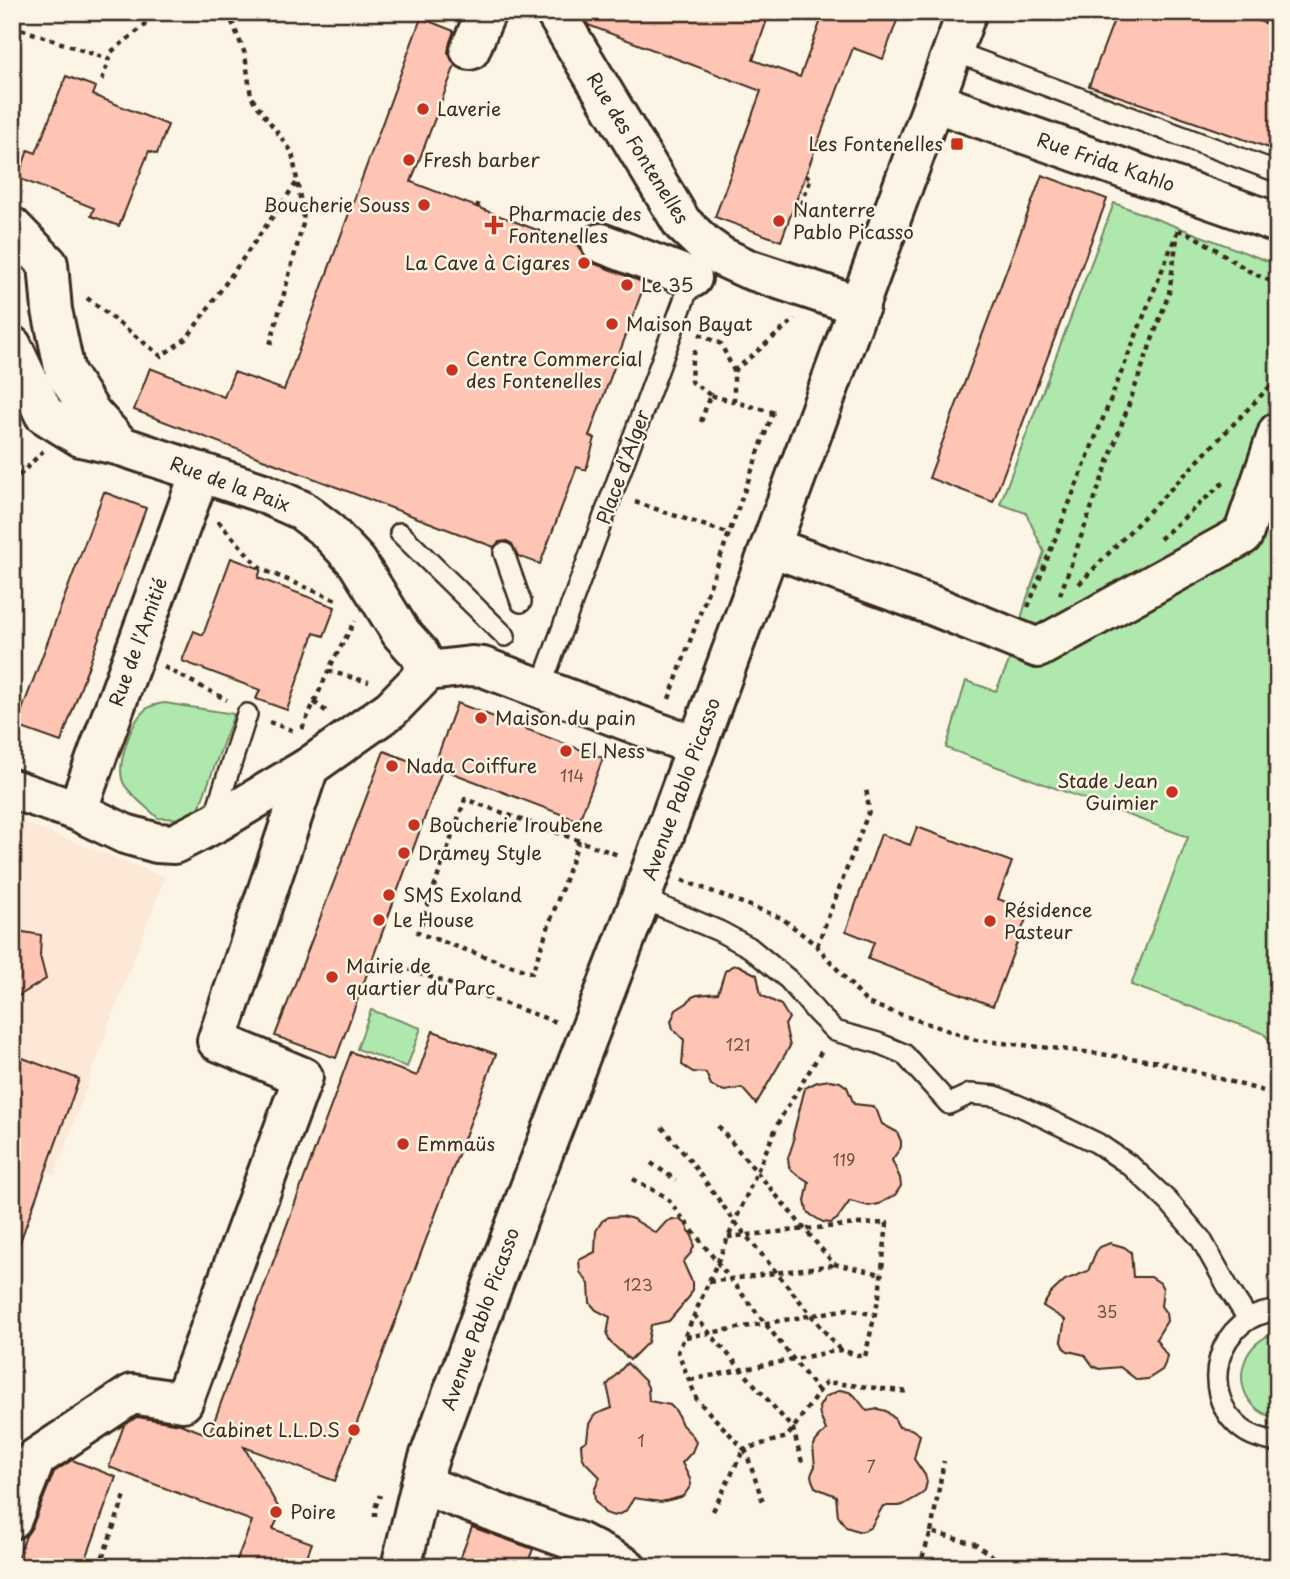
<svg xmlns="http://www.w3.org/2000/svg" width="1290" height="1579" font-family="'Playpen Sans',sans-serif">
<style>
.built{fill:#fde7d6}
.green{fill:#aee8ad;stroke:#748966;stroke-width:2}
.building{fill:#fec5b4;stroke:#3b2a1e;stroke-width:2}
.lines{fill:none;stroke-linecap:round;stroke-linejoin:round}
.lane-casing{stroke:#3b2a1e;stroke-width:24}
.street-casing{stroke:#3b2a1e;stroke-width:44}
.secondary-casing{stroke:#3b2a1e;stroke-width:44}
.path{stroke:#3b2a1e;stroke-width:4.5;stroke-dasharray:5 5;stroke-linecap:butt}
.lane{stroke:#fcf5e5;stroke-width:19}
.street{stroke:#fcf5e5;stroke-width:38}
.secondary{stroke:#fcf5e5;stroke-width:38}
.poi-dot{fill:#c8321e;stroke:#fcf5e5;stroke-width:2.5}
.labels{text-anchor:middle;stroke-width:5;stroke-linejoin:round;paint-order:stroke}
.number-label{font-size:16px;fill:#6c5144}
.poi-label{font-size:19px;fill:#3b2a1e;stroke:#fcf5e5;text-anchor:start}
.street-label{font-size:19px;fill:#3b2a1e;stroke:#fcf5e5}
</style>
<rect width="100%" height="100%" fill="#fcf5e5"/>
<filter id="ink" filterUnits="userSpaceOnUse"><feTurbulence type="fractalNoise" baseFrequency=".0143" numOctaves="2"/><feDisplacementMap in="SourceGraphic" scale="14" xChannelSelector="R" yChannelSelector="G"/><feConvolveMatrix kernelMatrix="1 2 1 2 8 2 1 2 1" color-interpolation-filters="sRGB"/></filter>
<g filter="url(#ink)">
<path class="built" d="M12,818L165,877L112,1016L55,1175L12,1157Z"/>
<g class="green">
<path d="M1114,203L1278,265V1050L1263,1033L1131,985L1188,837L946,748L966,681L996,691L1008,664L1027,598L1044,552L1026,513L1000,504Z"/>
<path d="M165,703L234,714L195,819L158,818C148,808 128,794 123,782C116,765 131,722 145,710C150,705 158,704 165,703Z"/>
<path d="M371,1010L421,1028L407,1067L357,1049Z"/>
<path d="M1278,1333V1419C1269,1416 1260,1413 1254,1406C1230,1382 1244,1339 1278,1333Z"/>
</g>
<g class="building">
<path d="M581,12H755L768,17L753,60L800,77L824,12H900L883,59L853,48L781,241L715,217L761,91L588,25Z"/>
<path d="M1117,12H1235L1278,28V151L1089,86Z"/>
<path d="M421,18L454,31L450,42L448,52L455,65L411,182L579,246L584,256L593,263L645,283L589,436L595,438L586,470L577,467L540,564L518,556L512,544L507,541L499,542L494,547L134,410L150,368L224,397L234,372L284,390Z"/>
<path d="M66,76L96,87L93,95L168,125L157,154L149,151L119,226L91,216L94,208L18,178L28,150L36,153Z"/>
<path d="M1042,175L1107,199L993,502L929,478Z"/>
<path d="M104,492L146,508L61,742L16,726Z"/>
<path d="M231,558L261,569L258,578L335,607L324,636L314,633L287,710L256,699L260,690L182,661L194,631L203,635Z"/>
<path d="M457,703L603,758L579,821L434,766Z"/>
<path d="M384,751L441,773L336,1058L275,1036Z"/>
<path d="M917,827L1012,862L998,899L1029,911L993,1006L868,959L874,942L846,931L881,834L910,845Z"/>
<path d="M12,930L41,935L40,956L46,979L12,1000Z"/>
<path d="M738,965L757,975L761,995L781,1005L789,1018L785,1025L790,1046L756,1104L742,1088L725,1091L718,1089L711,1085L706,1073L693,1072L682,1065L684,1040L673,1029L671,1021L676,1010L687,1003L692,997L697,995L718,993L725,971L732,966Z"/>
<path d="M433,1031L496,1054L335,1481L244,1447L281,1512L273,1529L312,1543L303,1567H234L252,1521L109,1467L124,1425L137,1417L180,1424L209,1435L351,1052L417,1076Z"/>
<path d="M12,1054L79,1079L16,1253H12Z"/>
<path d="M830,1080L840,1082L847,1087L854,1104L872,1106L877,1111L882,1124L897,1132L901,1141V1147L892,1160L900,1178L901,1186L895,1195L879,1204L869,1206L850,1201L837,1219L831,1223L823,1222L811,1215L807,1211L805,1201L809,1182L795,1173L789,1167L788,1158L794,1140L793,1135L805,1088L817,1082Z"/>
<path d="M622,1216L633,1219L656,1233L666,1222L672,1219L680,1220L685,1223L693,1238L694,1246L691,1253L683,1262L692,1282V1290L690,1296L669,1321L651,1325L648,1342L630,1360L610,1342L607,1335L610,1317L596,1310L590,1303L589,1284L580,1272L579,1260L595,1252L596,1231L602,1221L609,1217Z"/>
<path d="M1110,1243L1124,1247L1131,1252L1133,1277H1151L1160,1283L1163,1289L1161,1306L1166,1313L1167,1321L1156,1339L1167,1356L1165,1364L1162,1370L1148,1379L1137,1380L1120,1367L1099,1369L1093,1366L1085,1355L1068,1351L1065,1349L1061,1340L1065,1320L1043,1306L1051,1293L1065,1280L1088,1271L1096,1252L1100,1247Z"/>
<path d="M627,1363L645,1381L648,1387L649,1401L670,1405L676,1411L682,1425L693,1436L696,1442L692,1452L682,1463L690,1479L691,1485L685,1494L681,1497L661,1502L634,1498L625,1512L614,1516L605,1513L595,1501L594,1491L600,1477L585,1462L582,1456L581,1444L587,1440L589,1424L593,1417L596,1414L612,1408L607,1385Z"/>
<path d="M840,1390L849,1392L855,1396L867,1411L878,1409L886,1411L894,1418L899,1427L911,1429L920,1435L914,1459L925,1475L927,1482L925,1490L922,1494L903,1505L899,1506H883L871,1527L864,1531H858L846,1527L838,1516L836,1496L819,1489L815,1487L812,1480L811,1475L815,1466L813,1447L816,1441L826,1430L820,1416L819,1407L825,1397Z"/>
<path d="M72,1460L116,1477L83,1567H14L26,1536L32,1527L54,1472Z"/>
<path d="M472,1527L533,1549L526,1567H457Z"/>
</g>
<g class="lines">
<g class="lane-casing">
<g id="lane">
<path d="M953,51L1278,172"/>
<path d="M400,533L505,636"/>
<path d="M504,553L521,602"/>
<path d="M540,689L694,273"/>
<path d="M213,821L247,714"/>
<path d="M641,898L719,931L749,947L789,980L817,1013L835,1031L878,1043L904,1054L949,1104L970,1094L995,1096L1022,1107L1097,1143L1131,1166L1169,1202L1201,1239L1229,1289L1248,1319"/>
<path d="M1278,1311C1218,1313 1195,1393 1242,1429C1252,1437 1265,1440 1278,1442"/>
</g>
</g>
<g class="street-casing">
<g id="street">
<path d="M555,12L682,223L705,245L722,257L748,269L860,306"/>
<path d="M470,50L486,12"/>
<path d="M934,102L1278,223"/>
<path d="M12,227L48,264L52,310L65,372L91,413L121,446"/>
<path d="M601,243L692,278"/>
<path d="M12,346L44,414L81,437L121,446L263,493L301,510L326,529L357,562L401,633L419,653L428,671"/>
<path d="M771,547L934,606L1038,648L1243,535L1278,432"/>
<path d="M12,789L77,811L125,834L157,843L174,844L217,822L309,767L391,709L428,671L471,666L483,667L657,732L697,746"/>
<path d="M77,811L200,473"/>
<path d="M421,1484L497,1513L578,1542L626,1567"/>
<path d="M12,1519L36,1458L132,1394L183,1402L303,1077L217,1041L309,767"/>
</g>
</g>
<g class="secondary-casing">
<path id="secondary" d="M401,1567L421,1484L430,1455L493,1284L641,898L967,12"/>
</g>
<g class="path">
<path d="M228,12L245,54L251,97L292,152L304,220L270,345"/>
<path d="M12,26L108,59"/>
<path d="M102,80L111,52L144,26L151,12"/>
<path d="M477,208L479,201"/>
<path d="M798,214L811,178L806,176"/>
<path d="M1178,230C1182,232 1189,233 1193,236C1223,251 1245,274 1278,283"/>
<path d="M87,298L161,356L187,338L297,182"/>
<path d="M699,334L721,344L734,371V402"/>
<path d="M695,350L692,361L691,381L710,395"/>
<path d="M734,371L795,319"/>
<path d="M701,422L710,395L775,413"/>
<path d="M12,483L43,451"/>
<path d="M635,502L730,534"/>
<path d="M218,521L261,569L339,601"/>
<path d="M1160,539L1224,482"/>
<path d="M1079,584L1278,378"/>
<path d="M1060,595L1169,293L1177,238"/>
<path d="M1028,607L1178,230"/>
<path d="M164,667L227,700"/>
<path d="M328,671L369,682"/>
<path d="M669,699L773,412"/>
<path d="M314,702L327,712"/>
<path d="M269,722L297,732"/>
<path d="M302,729L333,661L355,621"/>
<path d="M579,840L532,973L418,933L465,799L618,855"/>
<path d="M682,880L782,918L817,946L867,1003L976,1040L1078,1051L1160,1062L1278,1095"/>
<path d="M817,946L869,811L866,787"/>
<path d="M400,966L556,1022"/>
<path d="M821,1052L780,1119L678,1352L697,1400L744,1449L787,1437L826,1382L909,1392"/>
<path d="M718,1126L834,1264L882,1274"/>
<path d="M662,1127L688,1158L735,1222L840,1350"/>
<path d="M651,1163L676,1180"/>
<path d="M633,1179L666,1197L819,1392"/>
<path d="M709,1282L833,1265"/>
<path d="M694,1315L793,1429L803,1466"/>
<path d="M686,1337L848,1309L875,1315"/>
<path d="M690,1380L840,1350L865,1357L879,1296L887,1223L856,1224L728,1237"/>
<path d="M745,1449L763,1502"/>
<path d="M713,1511L744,1449"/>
<path d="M375,1517V1508L380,1495"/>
<path d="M931,1532L944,1461"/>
<path d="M99,1567L126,1493"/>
<path d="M919,1567L931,1532L975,1544L1008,1567"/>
</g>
<use href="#lane" class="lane"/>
<use href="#street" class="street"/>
<use href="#secondary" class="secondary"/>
</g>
</g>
<g class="poi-dot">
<circle cx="423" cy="109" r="7"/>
<rect x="950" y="137" width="14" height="14" rx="3.5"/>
<circle cx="409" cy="160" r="7"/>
<circle cx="424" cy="205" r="7"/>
<circle cx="779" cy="221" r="7"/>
<path d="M490.5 214.5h7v7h7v7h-7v7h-7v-7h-7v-7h7z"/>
<circle cx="584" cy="263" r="7"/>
<circle cx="627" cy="285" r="7"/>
<circle cx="612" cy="324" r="7"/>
<circle cx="452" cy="370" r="7"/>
<circle cx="481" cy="718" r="7"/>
<circle cx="566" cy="751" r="7"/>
<circle cx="392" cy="766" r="7"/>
<circle cx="1172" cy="792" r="7"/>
<circle cx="414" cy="825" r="7"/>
<circle cx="404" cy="853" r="7"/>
<circle cx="389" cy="895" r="7"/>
<circle cx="379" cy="920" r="7"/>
<circle cx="990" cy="921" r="7"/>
<circle cx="332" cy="977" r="7"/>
<circle cx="403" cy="1144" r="7"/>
<circle cx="354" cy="1430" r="7"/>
<circle cx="276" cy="1512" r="7"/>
</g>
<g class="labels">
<g class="number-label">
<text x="572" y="782">114</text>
<text x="738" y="1051">121</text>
<text x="844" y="1166">119</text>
<text x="638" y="1291">123</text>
<text x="1107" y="1318">35</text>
<text x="641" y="1447">1</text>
<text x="871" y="1473">7</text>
</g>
<g class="poi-label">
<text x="437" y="116">Laverie</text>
<text x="943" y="151" text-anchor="end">Les Fontenelles</text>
<text x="423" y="167">Fresh barber</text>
<text x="410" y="212" text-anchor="end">Boucherie Souss</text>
<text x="793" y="217">Nanterre<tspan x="793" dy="22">Pablo Picasso</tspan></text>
<text x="508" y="221">Pharmacie des<tspan x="508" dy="22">Fontenelles</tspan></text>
<text x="570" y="270" text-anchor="end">La Cave à Cigares</text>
<text x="641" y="292">Le 35</text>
<text x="626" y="331">Maison Bayat</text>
<text x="466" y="366">Centre Commercial<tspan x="466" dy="22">des Fontenelles</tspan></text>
<text x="495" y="725">Maison du pain</text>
<text x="580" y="758">El Ness</text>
<text x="406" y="773">Nada Coiffure</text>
<text x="1158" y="788" text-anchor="end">Stade Jean<tspan x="1158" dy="22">Guimier</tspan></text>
<text x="428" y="832">Boucherie Iroubene</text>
<text x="418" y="860">Dramey Style</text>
<text x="403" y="902">SMS Exoland</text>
<text x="1004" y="917">Résidence<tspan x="1004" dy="22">Pasteur</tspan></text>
<text x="393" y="927">Le House</text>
<text x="346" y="973">Mairie de<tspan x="346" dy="22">quartier du Parc</tspan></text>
<text x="417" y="1151">Emmaüs</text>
<text x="340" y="1437" text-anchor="end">Cabinet L.L.D.S</text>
<text x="290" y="1519">Poire</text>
</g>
<g class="street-label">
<text transform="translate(638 148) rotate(58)" y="7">Rue des Fontenelles</text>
<text transform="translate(1106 162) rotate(19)" y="7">Rue Frida Kahlo</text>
<text transform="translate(623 467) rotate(-70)" y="7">Place d'Alger</text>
<text transform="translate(230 484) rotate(20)" y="7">Rue de la Paix</text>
<text transform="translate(138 642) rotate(-70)" y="7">Rue de l'Amitié</text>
<text transform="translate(681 789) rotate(-70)" y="7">Avenue Pablo Picasso</text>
<text transform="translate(480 1319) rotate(-70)" y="7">Avenue Pablo Picasso</text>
</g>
</g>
<rect width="1290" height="1579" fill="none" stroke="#fcf5e5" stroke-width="42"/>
<rect x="21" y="21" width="1248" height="1537" fill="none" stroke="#3b2a1e" stroke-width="2.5" filter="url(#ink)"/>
</svg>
